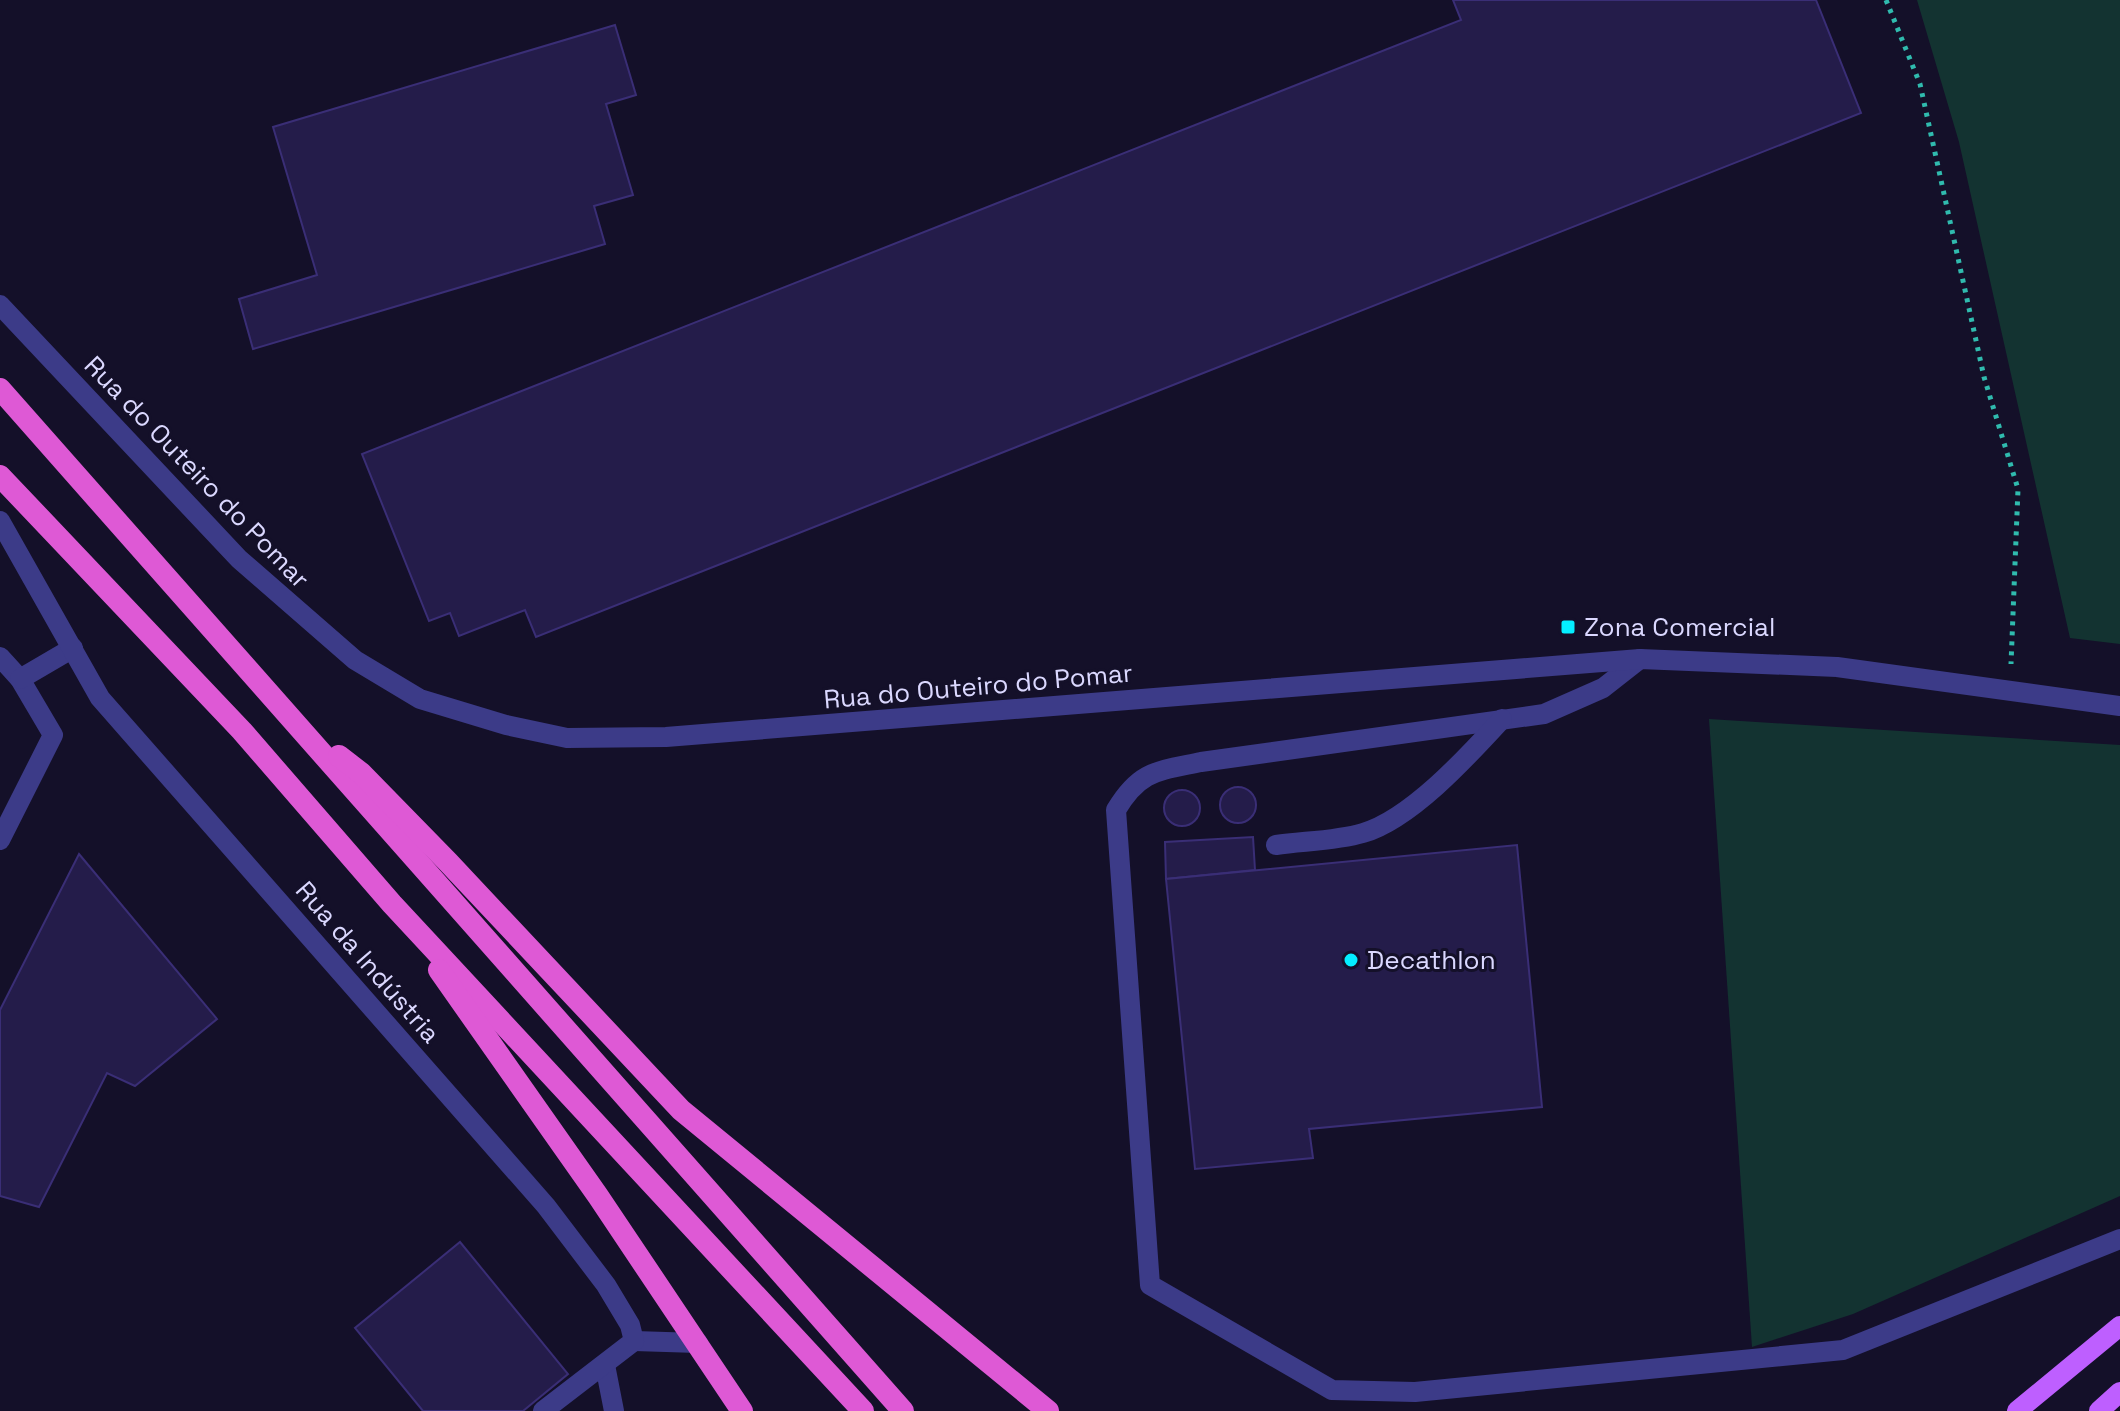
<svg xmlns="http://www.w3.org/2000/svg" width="2120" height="1411" font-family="'Space Grotesk',sans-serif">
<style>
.green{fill:#133331}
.building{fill:#241c4a;stroke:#3a2e76;stroke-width:2}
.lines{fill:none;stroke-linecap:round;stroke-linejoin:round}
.path{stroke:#30bbae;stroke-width:5;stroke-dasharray:4 6;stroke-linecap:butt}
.service{stroke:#3c3b88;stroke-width:20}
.minor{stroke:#3c3b88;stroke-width:20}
.primary{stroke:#be5fff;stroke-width:20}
.trunk{stroke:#de59d5;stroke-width:22}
.poi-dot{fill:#04eeff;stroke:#141029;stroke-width:3}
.labels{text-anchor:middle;stroke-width:6;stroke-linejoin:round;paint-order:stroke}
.street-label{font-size:26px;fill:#dbd8ff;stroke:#141029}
.poi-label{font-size:26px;fill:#dbd8ff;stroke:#141029;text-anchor:start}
</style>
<rect width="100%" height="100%" fill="#141029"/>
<g class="green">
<path d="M1917,0H2120V644L2070,638L1959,142Z"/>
<path d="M1709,719L2120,745V1196L1853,1314L1752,1347Z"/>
</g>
<g class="building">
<path d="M1453,0H1816L1861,113L536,637L525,610L459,636L450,613L429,621L362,454L1461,20Z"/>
<path d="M615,25L636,95L606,104L633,195L594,206L605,244L253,349L239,299L317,275L273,127Z"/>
<circle cx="1238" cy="805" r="18"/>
<circle cx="1182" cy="808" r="18"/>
<path d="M1253,837L1255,870L1166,879L1165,842Z"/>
<path d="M1517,845L1542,1107L1309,1129L1313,1158L1195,1169L1166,879Z"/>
<path d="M79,854L217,1019L135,1086L107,1073L39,1207L0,1196V1010Z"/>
<path d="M460,1242L568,1374L523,1411H423L355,1328Z"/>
</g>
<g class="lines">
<path class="path" d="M1886,0L1920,84L1984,377L2018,489L2011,664"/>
<g class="service">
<path d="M0,657L20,679L53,735L0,840"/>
<path d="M1640,659L1603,688L1544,714L1201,762C1158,771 1140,770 1116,810L1150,1285L1332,1390L1415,1392L1843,1350L2120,1239"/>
<path d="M20,679L73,648"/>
<path d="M1276,845C1304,841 1336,841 1363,833C1411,819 1468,756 1502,719"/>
<path d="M634,1341L698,1343"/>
<path d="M605,1365L614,1411"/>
</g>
<g class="minor">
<path d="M0,305L239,559L355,660L420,699L506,725L567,738L666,737L1640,659L1837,667L2120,706"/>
<path d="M0,521L100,698L546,1206L606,1285L630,1325L634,1341L543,1411"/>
</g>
<g class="primary">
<path d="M2017,1411L2120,1326"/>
<path d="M2099,1411L2120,1392"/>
</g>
<g class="trunk">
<path d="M0,389L903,1411"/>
<path d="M0,476L242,731L392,904L863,1411"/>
<path d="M339,756L361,773L448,862L681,1110L1048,1411"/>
<path d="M439,970L598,1196L742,1411"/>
</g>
</g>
<g class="poi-dot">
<rect x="1560" y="619" width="16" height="16" rx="4"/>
<circle cx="1351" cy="960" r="8"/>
</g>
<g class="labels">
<g class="street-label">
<text transform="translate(197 472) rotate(46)" y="9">Rua do Outeiro do Pomar</text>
<text transform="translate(978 686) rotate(-5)" y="9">Rua do Outeiro do Pomar</text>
<text transform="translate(368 962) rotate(49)" y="9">Rua da Indústria</text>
</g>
<g class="poi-label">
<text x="1584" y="636">Zona Comercial</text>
<text x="1367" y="969">Decathlon</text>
</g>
</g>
</svg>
